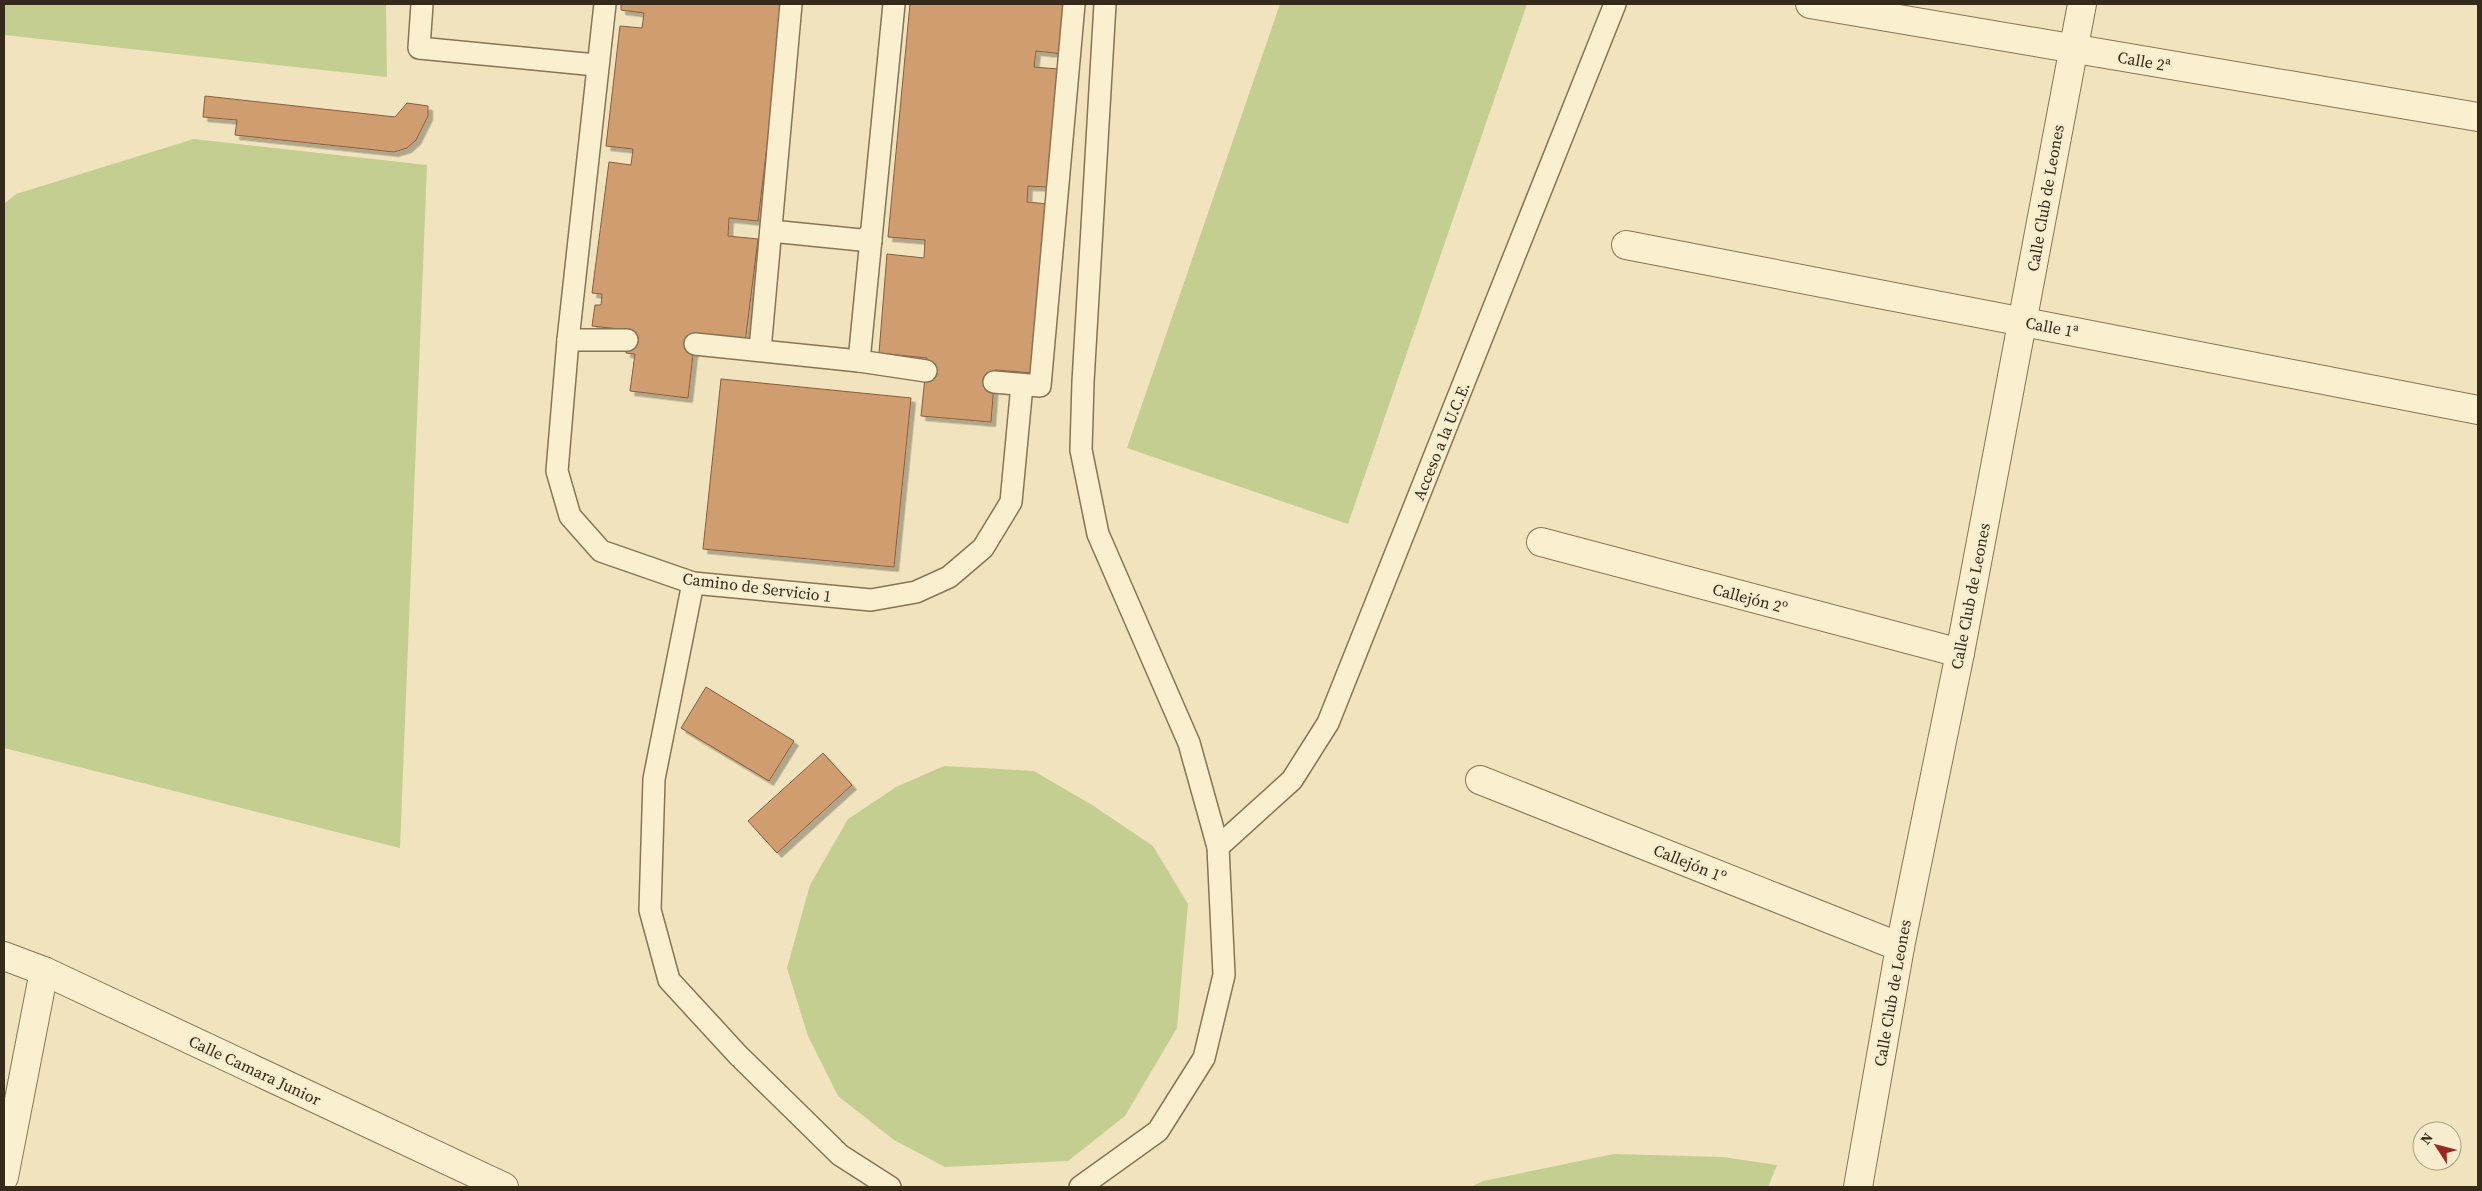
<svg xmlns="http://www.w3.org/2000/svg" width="2482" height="1191" font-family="'Source Serif 4',serif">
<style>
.pitch{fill:#c4ce91}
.building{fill:#d09d71;stroke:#885d3a;filter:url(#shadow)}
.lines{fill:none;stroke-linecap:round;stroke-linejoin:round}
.service-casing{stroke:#887355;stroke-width:24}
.minor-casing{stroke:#887355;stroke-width:30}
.service{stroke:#faf0d0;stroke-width:21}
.minor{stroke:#faf0d0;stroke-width:28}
.labels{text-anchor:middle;stroke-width:4;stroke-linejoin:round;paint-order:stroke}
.street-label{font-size:16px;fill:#362a1b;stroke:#f7eccd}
</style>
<defs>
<filter id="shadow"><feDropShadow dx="4.5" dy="4.5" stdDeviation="0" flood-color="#0004"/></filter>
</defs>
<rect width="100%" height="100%" fill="#f0e3bd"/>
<g class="pitch">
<path d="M4,4H386L387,77L4,35Z"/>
<path d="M1280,4H1527L1348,524L1127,448Z"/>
<path d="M194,139L427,165L400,848L4,748V204L16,194Z"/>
<path d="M944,766L1034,771L1092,805L1153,846L1188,904L1177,1028L1125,1116L1068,1161L945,1167L894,1140L838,1096L808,1036L787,968L810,885L848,819L896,787Z"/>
<path d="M1614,1154L1723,1157L1777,1165L1768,1187H1471L1483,1181Z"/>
</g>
<g class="building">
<path d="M621,4H784L758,221L729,218L728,236L758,239L745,343L695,337L688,398L630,391L635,354L626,353L628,330L592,326L595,305H601L602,294L592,293L609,162L631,165L633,149L606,146L620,26L642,28L644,13L621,10Z"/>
<path d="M910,4H1069L1064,54L1036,51L1034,67L1058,69L1047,187L1028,186L1027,202L1048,204L1033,373L995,370L991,422L921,416L927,358L879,353L887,254L924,258L925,240L888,237Z"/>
<path d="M205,96L395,117L407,103L428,106V116L416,140L407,148L394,152L235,135L237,120L203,117Z"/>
<path d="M721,379L911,398L894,567L703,549Z"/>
<path d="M706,687L794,741L769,781L681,728Z"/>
<path d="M823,753L852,785L777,853L748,821Z"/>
</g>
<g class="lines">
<g class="service-casing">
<g id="service">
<path d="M422,4L419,48L596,65"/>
<path d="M605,4L568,340H627"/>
<path d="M771,231L871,241L868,236"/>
<path d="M568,340L557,471L570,516L601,551L693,583L871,600L916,592L949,577L983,548L1011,502L1022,385"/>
<path d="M695,344L859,361L926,371"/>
<path d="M760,350L791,4"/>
<path d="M859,361L894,4"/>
<path d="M994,382L1040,386L1074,4"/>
<path d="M693,583L654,779L650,910L669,980L738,1055L840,1155L890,1187"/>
<path d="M1218,847L1292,780L1328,723L1615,4"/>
<path d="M1080,1187L1158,1131L1204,1058L1224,975L1218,847L1189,743L1098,534L1081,450L1083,382L1105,4"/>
</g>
</g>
<g class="minor-casing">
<g id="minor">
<path d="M1810,4L2478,117"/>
<path d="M1626,245L2478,410"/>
<path d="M1541,542L1960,653"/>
<path d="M1480,780L1900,947"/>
<path d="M4,956L44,971L504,1187"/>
<path d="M4,1177L44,971"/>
<path d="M1858,1187L1900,947L1960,653L2082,4"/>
</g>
</g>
<use href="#service" class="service"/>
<use href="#minor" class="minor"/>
</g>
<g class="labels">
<g class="street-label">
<text transform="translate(2144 61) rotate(10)" y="6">Calle 2ª</text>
<text transform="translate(2045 198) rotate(-80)" y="6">Calle Club de Leones</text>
<text transform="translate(2052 327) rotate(11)" y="6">Calle 1ª</text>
<text transform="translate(1441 441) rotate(-68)" y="6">Acceso a la U.C.E.</text>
<text transform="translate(757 587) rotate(7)" y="6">Camino de Servicio 1</text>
<text transform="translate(1970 596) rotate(-79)" y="6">Calle Club de Leones</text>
<text transform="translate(1750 598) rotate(15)" y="6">Callejón 2º</text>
<text transform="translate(1690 863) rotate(22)" y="6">Callejón 1º</text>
<text transform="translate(1892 993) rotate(-80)" y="6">Calle Club de Leones</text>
<text transform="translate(255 1070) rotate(25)" y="6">Calle Camara Junior</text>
</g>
</g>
<rect width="2482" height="1191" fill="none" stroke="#362a1b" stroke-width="10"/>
<g transform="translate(2437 1146) rotate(306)"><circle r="24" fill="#f7eccd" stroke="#aa9e86"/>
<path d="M0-4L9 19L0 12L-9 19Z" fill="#9a2723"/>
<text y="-8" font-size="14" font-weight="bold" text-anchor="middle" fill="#362a1b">N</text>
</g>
</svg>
